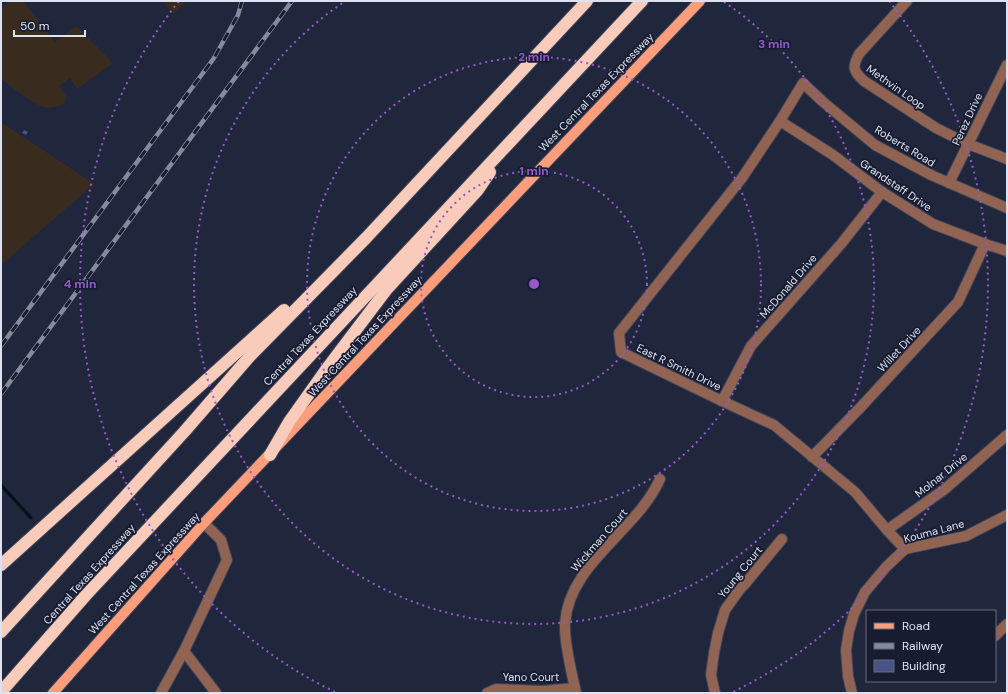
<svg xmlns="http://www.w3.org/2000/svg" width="1008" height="694" font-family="'DM Sans',sans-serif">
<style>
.industrial{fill:#392c1f}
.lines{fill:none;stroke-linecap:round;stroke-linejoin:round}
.stream{stroke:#001218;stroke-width:3}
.building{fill:#485487}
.minor-casing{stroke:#3e4458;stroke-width:12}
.major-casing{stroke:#3e4458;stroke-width:12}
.highway-casing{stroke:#3e4458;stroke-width:14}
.minor{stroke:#916353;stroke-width:10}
.major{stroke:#fc9d7c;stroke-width:10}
.highway{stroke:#f9cbba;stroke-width:12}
.rail-casing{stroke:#868b9c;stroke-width:4.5}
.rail{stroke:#171c30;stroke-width:3;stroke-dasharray:9;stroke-linecap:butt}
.ring{fill:none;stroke:#945acb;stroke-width:2;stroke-dasharray:2 4}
.labels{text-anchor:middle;stroke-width:3.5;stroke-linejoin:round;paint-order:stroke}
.street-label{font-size:11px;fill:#dee2f0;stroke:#171c30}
.centre{fill:#945acb;stroke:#171c30;stroke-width:2}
.ring-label{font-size:12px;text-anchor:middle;font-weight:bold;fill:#945acb;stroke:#171c30;stroke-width:3.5;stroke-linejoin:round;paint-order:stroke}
</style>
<rect width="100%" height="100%" fill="#20263b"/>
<g class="industrial">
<path d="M9,1H23L55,42L76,26L113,63L77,89L70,78L59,86L66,96L65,103L57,107L49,108L43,107L31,101L1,79V8Z"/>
<path d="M162,1H187L173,14Z"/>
<path d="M1,122L94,184L1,265Z"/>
</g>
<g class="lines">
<path class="stream" d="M1,485L31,518"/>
</g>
<path class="building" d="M24,130L28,132L26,135L22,133Z"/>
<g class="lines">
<g class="minor-casing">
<g id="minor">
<path d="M907,1L859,54C852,67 853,71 864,81L936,128L968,144L1007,159"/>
<path d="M780,121L833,155L882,192L933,224L985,244L1007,251"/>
<path d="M949,183L1007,65"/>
<path d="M722,401L751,346L841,244L882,192"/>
<path d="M812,457L859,409L958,302L985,244"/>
<path d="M887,530L945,489L1007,435"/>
<path d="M905,549L887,530L855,492L774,425L722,401L621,352L619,333L742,178L780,121L803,83L822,101L875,145L931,175L1007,208"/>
<path d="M995,636L1007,624"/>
<path d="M184,651L216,693"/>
<path d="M161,693L184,651L227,560L221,540L204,523"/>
<path d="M487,693L496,689L542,691L575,688"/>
<path d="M576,693C572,673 564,644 565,624C568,564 637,531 660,479"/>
<path d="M715,693L711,675L714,653L718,633L725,610L740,589L745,584L782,539"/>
<path d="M852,693L848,676L846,650L849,631L854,614L865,592L886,567L905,549L966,536L1007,515"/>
</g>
</g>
<g class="major-casing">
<path id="major" d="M53,693L204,523L700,1"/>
</g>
<g class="highway-casing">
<g id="highway">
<path d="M270,455L289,422L328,367L387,289L477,191L490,172"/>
<path d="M1,565L284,310"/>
<path d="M1,632L184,432L250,356L366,238L587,1"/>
<path d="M1,692L86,595L642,1"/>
</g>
</g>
<use href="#minor" class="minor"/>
<use href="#major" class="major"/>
<use href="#highway" class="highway"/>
<g class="rail-casing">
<g id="rail">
<path d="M1,346L214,58L238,15L242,1"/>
<path d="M1,394L292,1"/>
</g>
</g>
<use href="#rail" class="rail"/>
</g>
<g class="ring">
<circle cx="534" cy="284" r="113"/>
<circle cx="534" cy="284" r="227"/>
<path d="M724 2A340 340 0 1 1 344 2"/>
<path d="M335 692A454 454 0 0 1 179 1M889 1A454 454 0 0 1 733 692"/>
</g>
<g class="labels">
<g class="street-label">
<text transform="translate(896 87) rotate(35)" y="4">Methvin Loop</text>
<text transform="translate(596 92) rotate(-46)" y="4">West Central Texas Expressway</text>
<text transform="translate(967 119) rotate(-65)" y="4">Perez Drive</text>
<text transform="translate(905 146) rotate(31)" y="4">Roberts Road</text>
<text transform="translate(896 185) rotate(34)" y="4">Grandstaff Drive</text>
<text transform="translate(788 286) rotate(-49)" y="4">McDonald Drive</text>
<text transform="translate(310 336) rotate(-47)" y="4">Central Texas Expressway</text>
<text transform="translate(365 336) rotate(-47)" y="4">West Central Texas Expressway</text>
<text transform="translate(899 349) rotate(-47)" y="4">Willet Drive</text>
<text transform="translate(679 367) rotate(26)" y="4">East R Smith Drive</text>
<text transform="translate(941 475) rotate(-39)" y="4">Molnar Drive</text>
<text transform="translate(934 531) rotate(-15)" y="4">Kouma Lane</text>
<text transform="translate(599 540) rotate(-49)" y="4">Wickman Court</text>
<text transform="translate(740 572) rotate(-51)" y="4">Young Court</text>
<text transform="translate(144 573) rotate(-48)" y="4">West Central Texas Expressway</text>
<text transform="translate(89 574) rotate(-48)" y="4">Central Texas Expressway</text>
<text x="531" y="681">Yano Court</text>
</g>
</g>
<circle cx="534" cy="284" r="6" class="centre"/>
<g class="ring-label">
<text x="774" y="48">3 min</text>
<text x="534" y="61">2 min</text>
<text x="534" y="175">1 min</text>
<text x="80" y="288">4 min</text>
</g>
<rect width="1008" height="694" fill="none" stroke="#dee2f0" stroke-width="4"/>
<rect x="866" y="610" width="130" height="72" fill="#171c30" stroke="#676b7d"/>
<rect x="874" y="623" width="20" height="6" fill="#fc9d7c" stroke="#676b7d"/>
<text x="902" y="630" font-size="12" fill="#dee2f0">Road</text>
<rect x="874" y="643" width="20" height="6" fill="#868b9c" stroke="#676b7d"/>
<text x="902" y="650" font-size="12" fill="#dee2f0">Railway</text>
<rect x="874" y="660" width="20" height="12" fill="#485487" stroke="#676b7d"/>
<text x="902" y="670" font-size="12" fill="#dee2f0">Building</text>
<path d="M14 30v6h71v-6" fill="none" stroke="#dee2f0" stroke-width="2"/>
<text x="20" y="30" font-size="12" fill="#dee2f0" stroke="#171c30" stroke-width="3" paint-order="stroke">50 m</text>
</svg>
